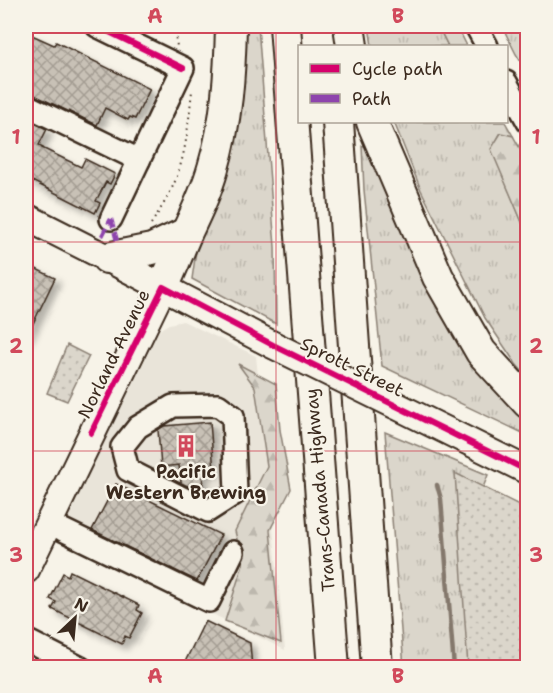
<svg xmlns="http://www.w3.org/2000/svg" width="553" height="693" font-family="'Shantell Sans',sans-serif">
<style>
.built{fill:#e9e4d9}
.grass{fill:url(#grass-tufts);stroke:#8b8074;stroke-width:1.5}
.forest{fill:url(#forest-firs);stroke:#8b8074;stroke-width:1.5}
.park{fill:url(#park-dots);stroke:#8b8074;stroke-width:1.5}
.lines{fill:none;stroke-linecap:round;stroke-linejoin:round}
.stream{stroke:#84786c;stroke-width:4.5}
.building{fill:url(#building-cross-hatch);stroke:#3b2a1e;stroke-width:1.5;filter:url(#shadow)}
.minor-casing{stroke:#3b2a1e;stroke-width:26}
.major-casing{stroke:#3b2a1e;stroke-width:30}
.highway-casing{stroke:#3b2a1e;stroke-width:34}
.path{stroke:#3b2a1e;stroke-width:2;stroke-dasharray:1.5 4.5;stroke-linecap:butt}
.minor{stroke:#f7f3e8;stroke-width:21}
.major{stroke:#f7f3e8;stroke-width:26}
.highway{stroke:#f7f3e8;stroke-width:30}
.major-bridge-casing{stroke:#3b2a1e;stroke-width:30;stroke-linecap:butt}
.major-bridge{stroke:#f7f3e8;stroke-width:26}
.quiet{stroke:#8e44ad;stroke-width:4.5;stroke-dasharray:9 4.5;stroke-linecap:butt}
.cycleway-casing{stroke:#f7f3e8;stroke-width:10}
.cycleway{stroke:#d6006c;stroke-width:6}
.grid{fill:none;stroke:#d1495b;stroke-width:1.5;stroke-opacity:0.55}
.labels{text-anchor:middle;stroke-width:4.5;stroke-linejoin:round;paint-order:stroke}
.street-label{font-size:18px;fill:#3b2a1e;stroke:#f7f3e8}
.poi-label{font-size:18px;font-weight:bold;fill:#3b2a1e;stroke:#f7f3e8}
.neatline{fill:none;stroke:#d1495b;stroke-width:2}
.grid-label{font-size:20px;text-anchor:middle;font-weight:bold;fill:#d1495b}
</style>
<defs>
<pattern id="grass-tufts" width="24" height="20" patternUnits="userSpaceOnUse" patternTransform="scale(1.5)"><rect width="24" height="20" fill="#dbd6cb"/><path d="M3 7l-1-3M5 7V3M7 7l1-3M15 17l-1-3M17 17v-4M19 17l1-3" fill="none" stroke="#bdb8ae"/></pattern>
<pattern id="forest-firs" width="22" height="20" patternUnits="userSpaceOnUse" patternTransform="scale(1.5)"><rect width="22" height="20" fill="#dbd6cb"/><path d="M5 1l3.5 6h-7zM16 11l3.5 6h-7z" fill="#bdb8ae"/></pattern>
<pattern id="park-dots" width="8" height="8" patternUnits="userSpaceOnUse" patternTransform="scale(1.5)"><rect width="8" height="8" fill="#dbd6cb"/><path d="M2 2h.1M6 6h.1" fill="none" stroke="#bdb8ae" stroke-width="1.8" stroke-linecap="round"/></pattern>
<pattern id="building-cross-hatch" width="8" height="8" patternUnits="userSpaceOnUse" patternTransform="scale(1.5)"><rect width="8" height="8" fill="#c8c1b6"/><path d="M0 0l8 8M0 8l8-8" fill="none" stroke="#a49d93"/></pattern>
<filter id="shadow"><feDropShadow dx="5.5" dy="5.5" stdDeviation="3" flood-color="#0004"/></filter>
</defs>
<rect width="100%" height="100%" fill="#f7f3e8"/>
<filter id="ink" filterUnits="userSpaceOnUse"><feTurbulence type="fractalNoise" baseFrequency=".0167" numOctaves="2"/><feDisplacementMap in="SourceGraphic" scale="12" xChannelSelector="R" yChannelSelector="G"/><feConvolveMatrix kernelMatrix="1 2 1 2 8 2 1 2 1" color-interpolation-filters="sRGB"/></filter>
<g filter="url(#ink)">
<path class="built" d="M183,321L256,356L285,650L57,537L158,333L162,328L169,324Z"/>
<g class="grass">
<path d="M240,26H258L275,247L276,324L192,279L197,244Z"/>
<path d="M369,26H438L448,46H372Z"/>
<path d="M502,26H527V69L526,70L516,54Z"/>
<path d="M394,122H505L513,136L500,134L492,149L527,234V377L516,364L485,318L421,190Z"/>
<path d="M371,145L470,351L527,420V435L382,366L364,190L362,146Z"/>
<path d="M385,432L488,475L469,523L525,667H404Z"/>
</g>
<g class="forest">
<path d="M438,26H457L467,46H448Z"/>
<path d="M501,133L513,136L527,161V234L491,149Z"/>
<path d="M238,364L276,384L280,430L291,489L270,530L281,643L225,621L243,564L235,531L267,466L255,387Z"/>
</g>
<g class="park">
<path d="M67,345L89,356L67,401L47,393Z"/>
<path d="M455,473L527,509V667H468Z"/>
</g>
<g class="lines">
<path class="stream" d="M437,485L441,499L454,668"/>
</g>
<g class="building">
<path d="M32,35L54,45L56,42L150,89L135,119L130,117L128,120L105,108L97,125L32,94L26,92V88L32,75L26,72V48Z"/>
<path d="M26,119L47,129L39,145L43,147L42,148L81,167L85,159L115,174L110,184L106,182L96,201L100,203L95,213L26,178Z"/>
<path d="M26,264L55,278L26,338Z"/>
<path d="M210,422L214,471L202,472L203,489H194L181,483L179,465L161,467L158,430L164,426Z"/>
<path d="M116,484L221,535L197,581L92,530Z"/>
<path d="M70,571L139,605L137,610L142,613L129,638L125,636L122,644L52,609L56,602L50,599L63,573L68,576Z"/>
<path d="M205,621L250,643L252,668H182Z"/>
</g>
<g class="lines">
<g class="minor-casing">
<g id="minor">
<path d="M97,26L183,68L111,219"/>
<path d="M476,26L487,46"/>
<path d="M506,82L528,122"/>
<path d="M26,105L139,160"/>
<path d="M218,405L233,416L236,493L208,511L128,470L122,447L138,427L173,406Z"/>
<path d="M49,522L63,530L209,601L233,552"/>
<path d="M26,640L81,668"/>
</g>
</g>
<g class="major-casing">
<g id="major">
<path d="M26,217L107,258L273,345"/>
<path d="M395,405L528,471"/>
<path d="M26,570L163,287"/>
</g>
</g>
<g class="highway-casing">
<g id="highway">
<path d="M285,26L334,668"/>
<path d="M349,26L352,46"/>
<path d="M338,122L377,668"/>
<path d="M372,122L438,277L481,352L528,403"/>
<path d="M107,258L152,249L186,233"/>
<path d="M163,287C172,269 179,250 187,232C197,211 207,190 213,168C227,121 230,73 231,26"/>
</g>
</g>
<g class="path">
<path d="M175,26V35L177,46"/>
<path d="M151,224C162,207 173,190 179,170C187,145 189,118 192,91"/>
</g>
<use href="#minor" class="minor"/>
<use href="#major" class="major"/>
<use href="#highway" class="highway"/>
<g class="major-bridge-casing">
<path id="major-bridge" d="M273,345L395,405"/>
</g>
<use href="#major-bridge" class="major-bridge"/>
<g class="quiet">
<path d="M111,219L117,241"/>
<path d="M102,236L111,219"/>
</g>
<g class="cycleway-casing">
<g id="cycleway">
<path d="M97,26L183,68"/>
<path d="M91,433L163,287L273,345L528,471"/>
</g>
</g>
<use href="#cycleway" class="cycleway"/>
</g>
</g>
<path class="grid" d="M276,26V668M26,242H528M26,451H528"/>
<defs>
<g id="building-bare" transform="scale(1.8)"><path d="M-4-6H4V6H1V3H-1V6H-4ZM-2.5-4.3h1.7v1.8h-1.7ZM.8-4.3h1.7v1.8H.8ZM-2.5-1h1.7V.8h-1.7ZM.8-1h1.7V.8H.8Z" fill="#d1495b" stroke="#f7f3e8" stroke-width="2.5" paint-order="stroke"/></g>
</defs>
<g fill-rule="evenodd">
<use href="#building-bare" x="186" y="446"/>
</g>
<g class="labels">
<g class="street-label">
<text transform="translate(114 354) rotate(-64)" y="6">Norland Avenue</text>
<text transform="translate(352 367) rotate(26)" y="6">Sprott Street</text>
<text transform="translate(320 490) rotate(-95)" y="6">Trans-Canada Highway</text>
</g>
<g class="poi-label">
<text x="186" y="478">Pacific<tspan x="186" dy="21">Western Brewing</tspan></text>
</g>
</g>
<rect width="553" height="693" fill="none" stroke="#f7f3e8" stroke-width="66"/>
<rect x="298" y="45" width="210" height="78" fill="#f7f3e8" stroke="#aca397" stroke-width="1.5"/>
<rect x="310" y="64" width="30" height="9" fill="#d6006c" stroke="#aca397" stroke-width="1.5"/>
<text x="352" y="75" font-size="18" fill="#3b2a1e">Cycle path</text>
<rect x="310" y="94" width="30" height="9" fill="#8e44ad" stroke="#aca397" stroke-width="1.5"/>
<text x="352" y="105" font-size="18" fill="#3b2a1e">Path</text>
<g transform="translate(75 618) rotate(26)" stroke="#f7f3e8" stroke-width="4.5" paint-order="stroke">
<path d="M0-4.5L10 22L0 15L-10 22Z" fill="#3b2a1e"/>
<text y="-9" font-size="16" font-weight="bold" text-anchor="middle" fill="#3b2a1e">N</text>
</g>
<rect x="33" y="33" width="487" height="627" class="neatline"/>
<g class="grid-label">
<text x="155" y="23">A</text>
<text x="398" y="23">B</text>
<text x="16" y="144">1</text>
<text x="536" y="144">1</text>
<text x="16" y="353">2</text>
<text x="536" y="353">2</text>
<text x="16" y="562">3</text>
<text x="536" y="562">3</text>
<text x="155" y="683">A</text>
<text x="398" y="683">B</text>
</g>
</svg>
